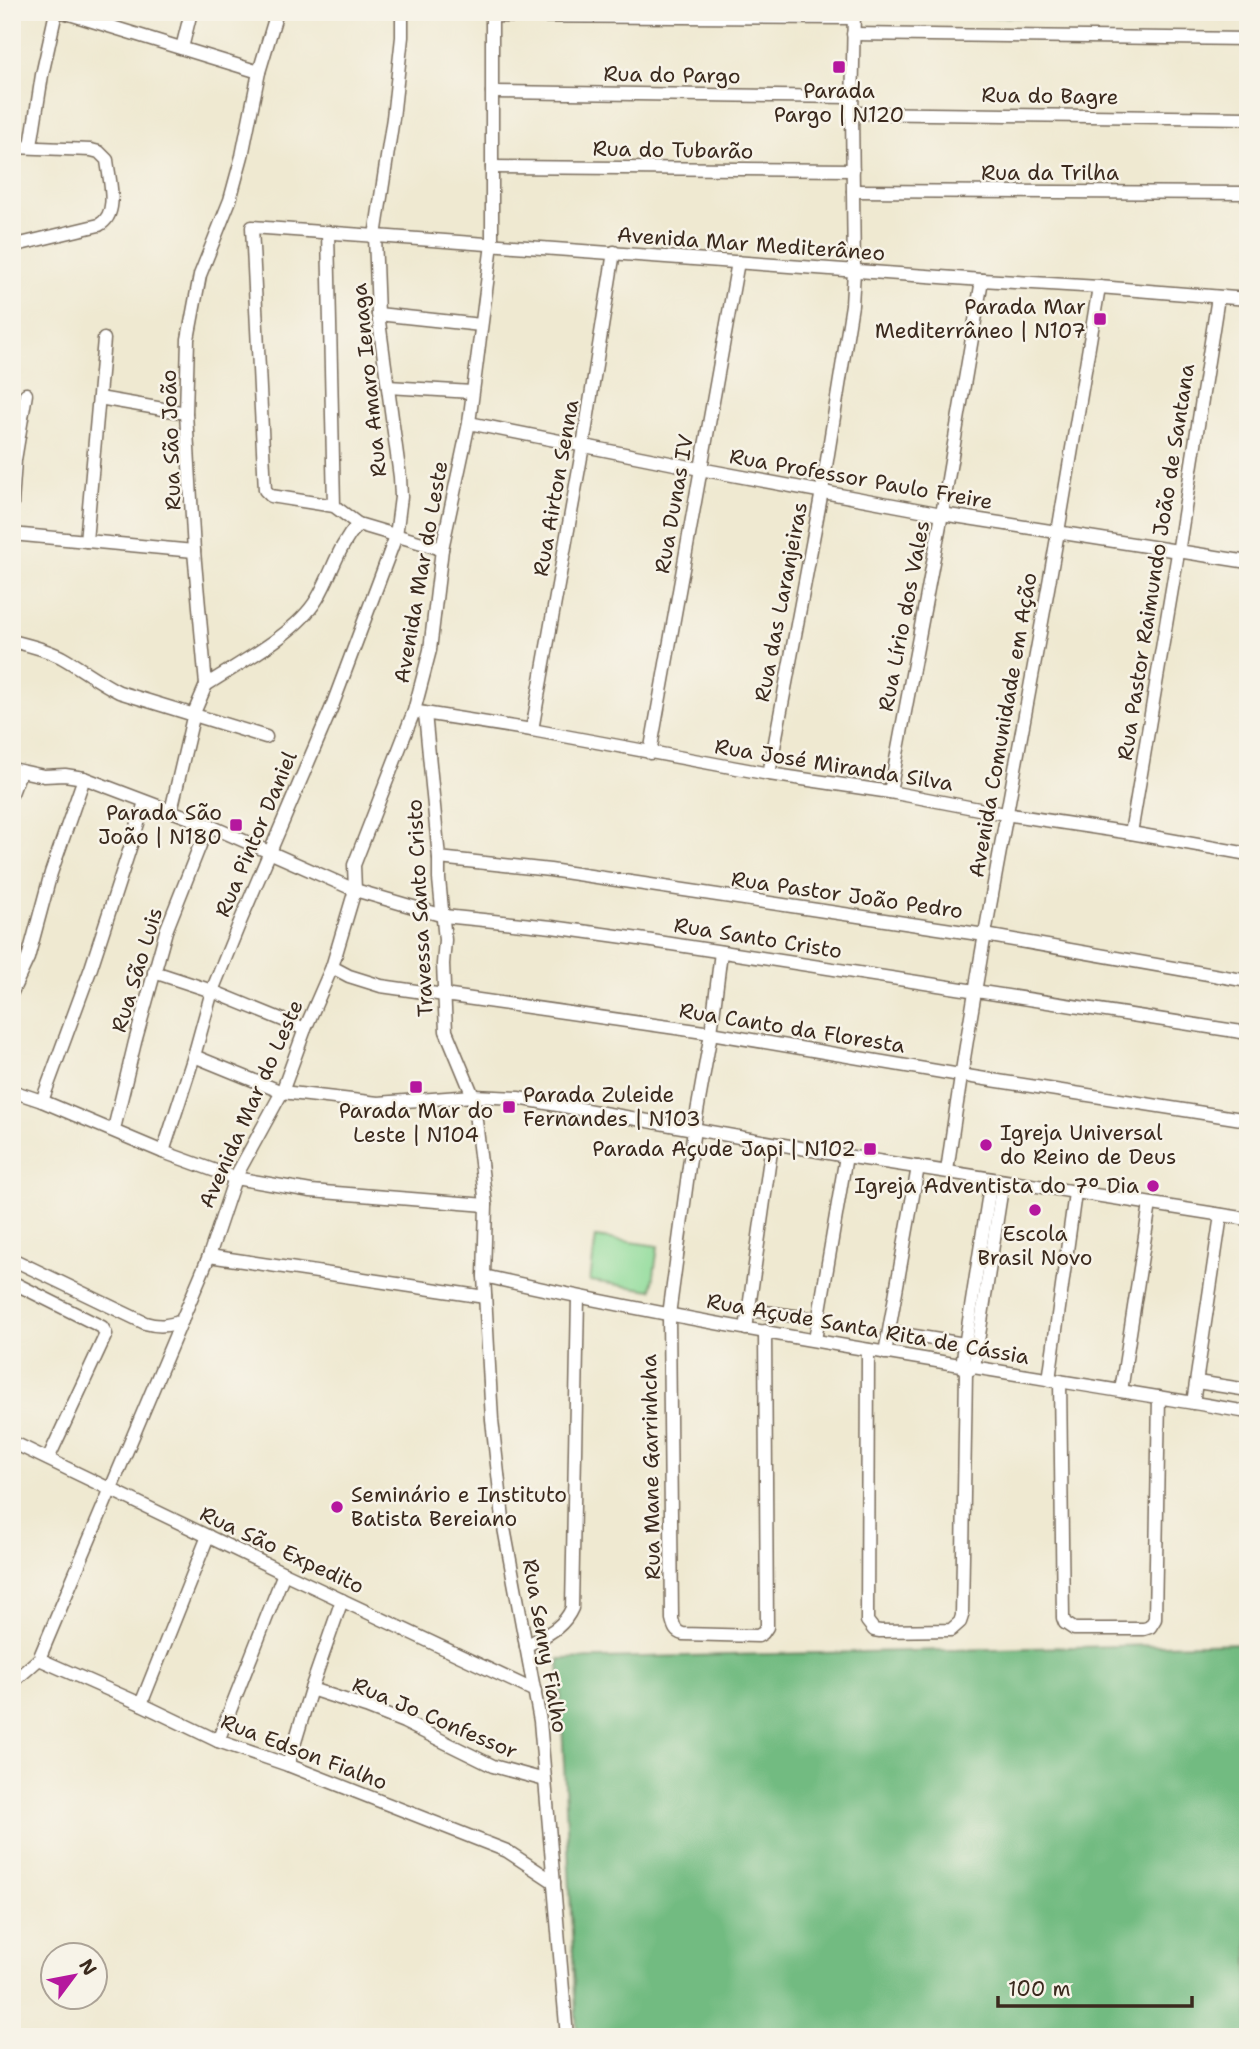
<svg xmlns="http://www.w3.org/2000/svg" width="1260" height="2049" font-family="'Shantell Sans',sans-serif">
<style>
.green{fill:#8edb99;stroke:#64825c;stroke-width:2}
.forest{fill:#72bb81;stroke:#567250;stroke-width:2}
.lines{fill:none;stroke-linecap:round;stroke-linejoin:round}
.minor-casing{stroke:#7a6d5d;stroke-width:15}
.minor{stroke:#fff;stroke-width:12}
.poi-dot{fill:#b5179e;stroke:#f7f3e8;stroke-width:2.5}
.labels{text-anchor:middle;stroke-width:5;stroke-linejoin:round;paint-order:stroke}
.street-label{font-size:21px;fill:#3b2a1e;stroke:#f7f3e8}
.poi-label{font-size:21px;fill:#3b2a1e;stroke:#f7f3e8;text-anchor:end}
</style>
<rect width="100%" height="100%" fill="#f7f3e8"/>
<filter id="ink" filterUnits="userSpaceOnUse"><feTurbulence type="fractalNoise" baseFrequency=".0143" numOctaves="2"/><feDisplacementMap in="SourceGraphic" scale="14" xChannelSelector="R" yChannelSelector="G"/><feConvolveMatrix kernelMatrix="1 2 1 2 8 2 1 2 1" color-interpolation-filters="sRGB"/></filter>
<filter id="wash" filterUnits="userSpaceOnUse"><feTurbulence type="fractalNoise" baseFrequency=".00686" numOctaves="4" result="noise"/><feDisplacementMap in="SourceGraphic" scale="28" xChannelSelector="R" yChannelSelector="G"/><feGaussianBlur stdDeviation="1.57" result="paint"/><feColorMatrix in="noise" values="0 0 0 0 0 0 0 0 0 0 0 0 0 0 0 0 0 1.4 0 .05"/><feComposite in="paint" operator="in"/></filter>
<g filter="url(#wash)">
<rect width="100%" height="100%" fill="#efe9d1"/>
<g class="green">
<path d="M957,12H1073V16L958,17Z"/>
<path d="M596,1237L658,1246L652,1290L590,1281Z"/>
</g>
<path class="forest" d="M1248,1643V2037H577L559,1659Z"/>
</g>
<g filter="url(#ink)">
<g class="lines">
<g class="minor-casing">
<g id="minor">
<path d="M63,12L259,72"/>
<path d="M492,16L854,18"/>
<path d="M853,34L1248,39"/>
<path d="M182,48L191,12"/>
<path d="M492,92L852,97"/>
<path d="M852,113L1248,118"/>
<path d="M31,146L42,75L56,12"/>
<path d="M12,147L91,150L99,152L107,160C109,179 120,214 99,225L12,246"/>
<path d="M492,167L853,170"/>
<path d="M853,191L1248,193"/>
<path d="M328,232L334,506"/>
<path d="M378,314L481,325"/>
<path d="M388,387L472,392"/>
<path d="M99,398L186,413"/>
<path d="M469,423L700,469L942,514L1248,562"/>
<path d="M12,504L15,460L26,394"/>
<path d="M12,534L194,551"/>
<path d="M86,541L104,339"/>
<path d="M442,549L358,524L334,506L271,496L265,490L252,227L982,280L1099,287L1248,299"/>
<path d="M12,641C29,645 45,649 61,657C81,668 99,682 119,692L266,737"/>
<path d="M206,685C241,662 296,634 317,599C333,572 337,548 358,524"/>
<path d="M418,712L532,730L769,774L890,792L1005,814L1131,833L1248,854"/>
<path d="M425,713L439,858V879L445,940L443,964L446,1031L473,1096L486,1205L484,1276L492,1420L504,1528L540,1721L567,2037"/>
<path d="M532,730L583,446L614,252"/>
<path d="M650,753L738,262"/>
<path d="M12,769L44,776L65,775L84,778L208,825L355,890L444,916L552,927L639,939L1248,1033"/>
<path d="M769,774L822,491L852,305L854,271L852,113L854,12"/>
<path d="M890,792L942,514L982,280"/>
<path d="M12,793L20,772"/>
<path d="M171,811L194,713L206,685L194,551L186,413L188,339L200,275L230,200L242,156L259,72L277,12"/>
<path d="M1131,833L1178,553L1218,297"/>
<path d="M439,858L550,870L985,935L1248,981"/>
<path d="M721,952L711,1033L694,1129L669,1315L672,1619C674,1627 675,1632 683,1634L758,1636L763,1633L767,1627L765,1331"/>
<path d="M332,967L349,976L381,986L711,1033L960,1075L1248,1120"/>
<path d="M154,972L212,991L305,1029"/>
<path d="M12,992L28,958L51,873L84,778"/>
<path d="M194,1056L282,1092L378,1103L473,1096L518,1098L846,1156L1248,1219"/>
<path d="M12,1093H18L42,1101L163,1152L235,1178L311,1191L486,1205"/>
<path d="M42,1101L91,968L145,802"/>
<path d="M114,1129L135,1042L166,931L208,825"/>
<path d="M163,1152L194,1056L212,991L240,922L331,709L396,536L401,497L400,477L378,314L375,236L393,118L402,37V12"/>
<path d="M947,1171C977,957 1021,745 1058,532C1072,450 1085,368 1099,287"/>
<path d="M209,1256L485,1297"/>
<path d="M12,1259L145,1323C159,1327 168,1326 182,1321"/>
<path d="M484,1276C736,1333 993,1369 1248,1412"/>
<path d="M12,1282L102,1327L106,1334L48,1459"/>
<path d="M749,1310L818,1319"/>
<path d="M746,1329L772,1144"/>
<path d="M889,1332L971,1345"/>
<path d="M815,1340L846,1156"/>
<path d="M868,1350L867,1621L874,1630L880,1631L951,1630L960,1622L962,1616L966,1372L962,1365L991,1180"/>
<path d="M885,1353L918,1167"/>
<path d="M969,1370L974,1367L1003,1181"/>
<path d="M1049,1380L1075,1193"/>
<path d="M1060,1381L1063,1618L1065,1623L1074,1629H1144L1150,1627L1155,1619L1159,1397"/>
<path d="M1197,1382L1248,1390"/>
<path d="M1121,1391L1150,1204"/>
<path d="M1193,1403L1221,1215"/>
<path d="M12,1442L284,1573L535,1691"/>
<path d="M526,1646C545,1635 563,1629 572,1608L578,1297"/>
<path d="M39,1659L141,1704L218,1741L288,1765L507,1851L554,1882"/>
<path d="M12,1683L39,1659L209,1256L235,1178L282,1092L305,1029L332,967L355,890L354,865L414,711L423,677L430,650L442,549L469,423L492,244V12"/>
<path d="M311,1689L366,1707L404,1722L493,1766L545,1780"/>
<path d="M141,1704L208,1536"/>
<path d="M218,1741L284,1573"/>
<path d="M288,1765L311,1689L342,1600"/>
</g>
</g>
<use href="#minor" class="minor"/>
</g>
</g>
<g class="poi-dot">
<rect x="832" y="60" width="14" height="14" rx="3.5"/>
<rect x="1093" y="312" width="14" height="14" rx="3.5"/>
<rect x="229" y="818" width="14" height="14" rx="3.5"/>
<rect x="409" y="1080" width="14" height="14" rx="3.5"/>
<rect x="502" y="1100" width="14" height="14" rx="3.5"/>
<circle cx="986" cy="1145" r="7"/>
<rect x="863" y="1142" width="14" height="14" rx="3.5"/>
<circle cx="1153" cy="1186" r="7"/>
<circle cx="1035" cy="1210" r="7"/>
<circle cx="337" cy="1507" r="7"/>
</g>
<g class="labels">
<g class="street-label">
<text transform="translate(672 75) rotate(1)" y="7">Rua do Pargo</text>
<text transform="translate(1050 96) rotate(1)" y="7">Rua do Bagre</text>
<text transform="translate(673 150) rotate(1)" y="7">Rua do Tubarão</text>
<text x="1050" y="180">Rua da Trilha</text>
<text transform="translate(751 244) rotate(4)" y="7">Avenida Mar Mediterâneo</text>
<text transform="translate(369 380) rotate(-96)" y="7">Rua Amaro Ienaga</text>
<text transform="translate(171 440) rotate(-92)" y="7">Rua São João</text>
<text transform="translate(861 479) rotate(10)" y="7">Rua Professor Paulo Freire</text>
<text transform="translate(556 488) rotate(-80)" y="7">Rua Airton Senna</text>
<text transform="translate(674 504) rotate(-80)" y="7">Rua Dunas IV</text>
<text transform="translate(1156 562) rotate(-81)" y="7">Rua Pastor Raimundo João de Santana</text>
<text transform="translate(421 572) rotate(-80)" y="7">Avenida Mar do Leste</text>
<text transform="translate(781 602) rotate(-79)" y="7">Rua das Laranjeiras</text>
<text transform="translate(904 616) rotate(-79)" y="7">Rua Lírio dos Vales</text>
<text transform="translate(1003 725) rotate(-80)" y="7">Avenida Comunidade em Ação</text>
<text transform="translate(834 765) rotate(9)" y="7">Rua José Miranda Silva</text>
<text transform="translate(256 834) rotate(-67)" y="7">Rua Pintor Daniel</text>
<text transform="translate(847 895) rotate(8)" y="7">Rua Pastor João Pedro</text>
<text transform="translate(420 908) rotate(-93)" y="7">Travessa Santo Cristo</text>
<text transform="translate(758 938) rotate(9)" y="7">Rua Santo Cristo</text>
<text transform="translate(137 970) rotate(-73)" y="7">Rua São Luis</text>
<text transform="translate(792 1028) rotate(9)" y="7">Rua Canto da Floresta</text>
<text transform="translate(251 1104) rotate(-66)" y="7">Avenida Mar do Leste</text>
<text transform="translate(868 1329) rotate(10)" y="7">Rua Açude Santa Rita de Cássia</text>
<text transform="translate(651 1467) rotate(-91)" y="7">Rua Mane Garrinhcha</text>
<text transform="translate(282 1550) rotate(25)" y="7">Rua São Expedito</text>
<text transform="translate(545 1646) rotate(80)" y="7">Rua Senny Fialho</text>
<text transform="translate(435 1718) rotate(23)" y="7">Rua Jo Confessor</text>
<text transform="translate(304 1752) rotate(21)" y="7">Rua Edson Fialho</text>
</g>
<g class="poi-label">
<text x="839" y="98" text-anchor="middle">Parada<tspan x="839" dy="24">Pargo | N120</tspan></text>
<text x="1086" y="314">Parada Mar<tspan x="1086" dy="24">Mediterrâneo | N107</tspan></text>
<text x="222" y="820">Parada São<tspan x="222" dy="24">João | N180</tspan></text>
<text x="523" y="1102" text-anchor="start">Parada Zuleide<tspan x="523" dy="24">Fernandes | N103</tspan></text>
<text x="416" y="1118" text-anchor="middle">Parada Mar do<tspan x="416" dy="24">Leste | N104</tspan></text>
<text x="1000" y="1140" text-anchor="start">Igreja Universal<tspan x="1000" dy="24">do Reino de Deus</tspan></text>
<text x="856" y="1156">Parada Açude Japi | N102</text>
<text x="1139" y="1193">Igreja Adventista do 7º Dia</text>
<text x="1035" y="1241" text-anchor="middle">Escola<tspan x="1035" dy="24">Brasil Novo</tspan></text>
<text x="351" y="1502" text-anchor="start">Seminário e Instituto<tspan x="351" dy="24">Batista Bereiano</tspan></text>
</g>
</g>
<rect width="1260" height="2049" fill="none" stroke="#f7f3e8" stroke-width="42"/>
<g transform="translate(74 1976) rotate(58)"><circle r="33" fill="#f7f3e8" stroke="#aca397" stroke-width="2"/>
<path d="M0-5L12 26L0 18L-12 26Z" fill="#b5179e"/>
<text y="-10" font-size="19" font-weight="bold" text-anchor="middle" fill="#3b2a1e">N</text>
</g>
<path d="M998 1996v10h194v-10" fill="none" stroke="#3b2a1e" stroke-width="3.5"/>
<text x="1008" y="1996" font-size="21" fill="#3b2a1e" stroke="#f7f3e8" stroke-width="5" paint-order="stroke">100 m</text>
</svg>
